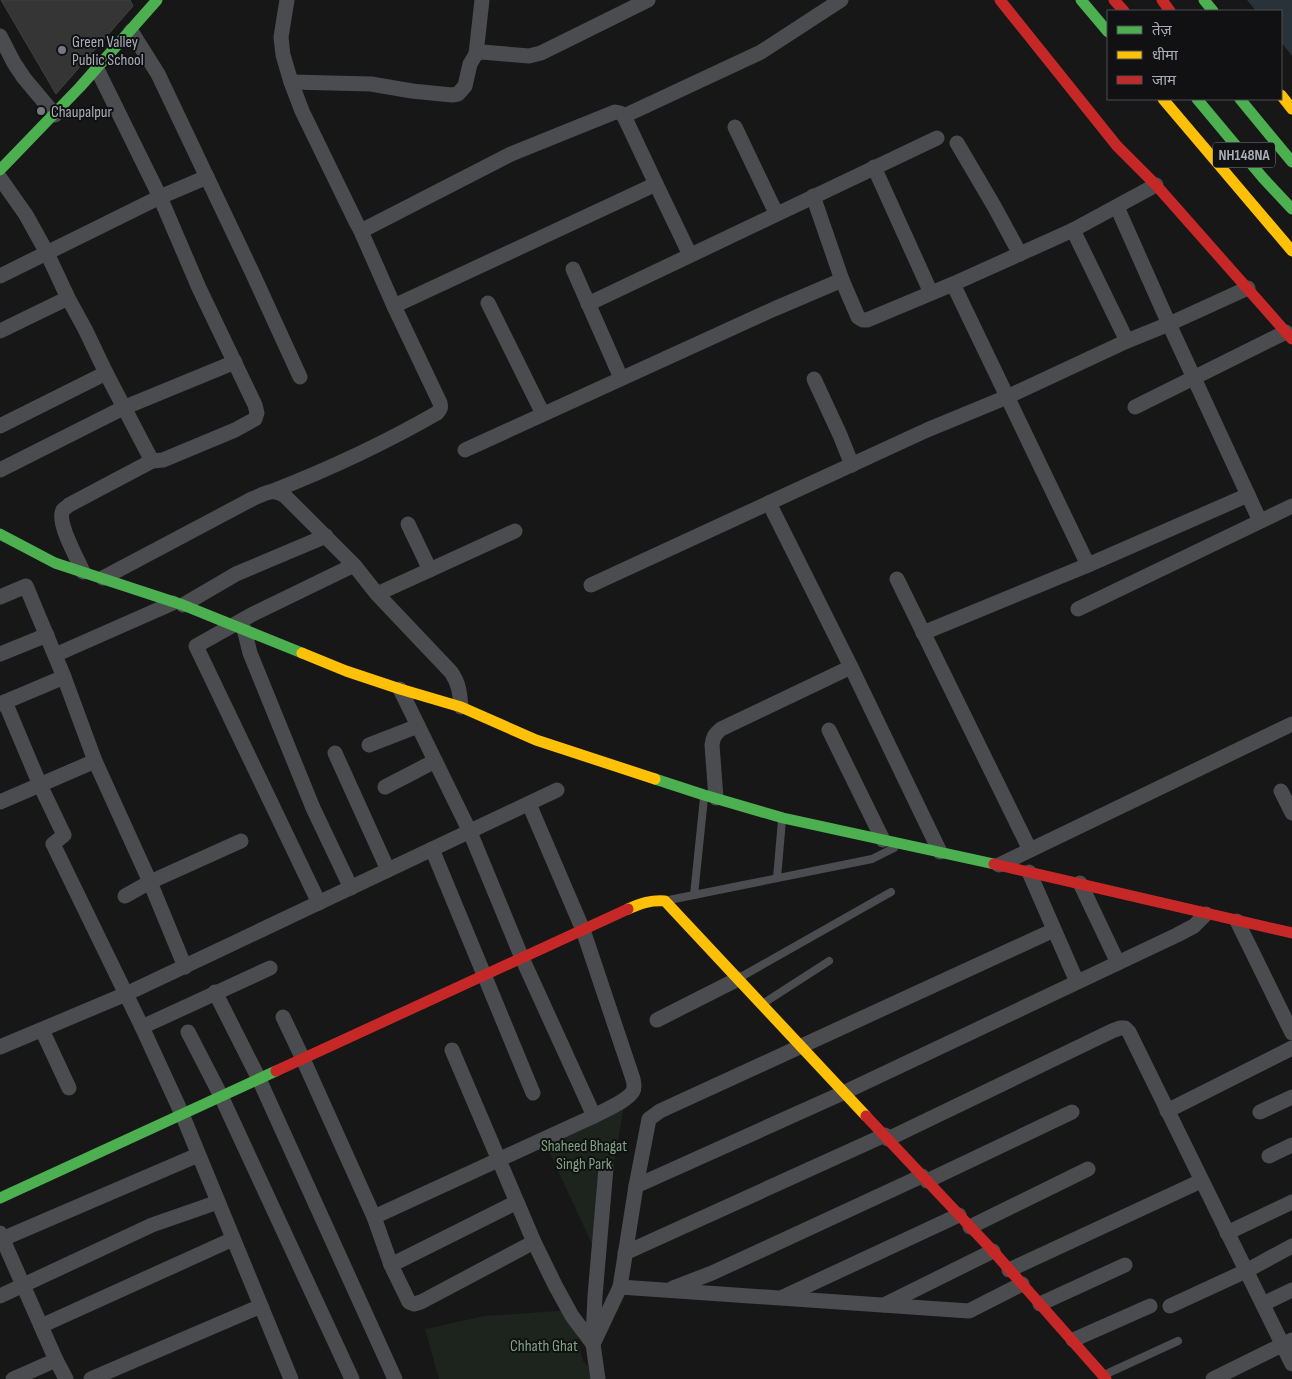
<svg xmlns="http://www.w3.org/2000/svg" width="1292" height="1379" font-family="'Sofia Sans Condensed','Noto Sans Devanagari',sans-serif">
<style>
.green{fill:#1d241e}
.water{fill:#2a3239}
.building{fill:#353536;stroke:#3f4043}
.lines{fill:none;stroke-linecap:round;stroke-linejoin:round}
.lane{stroke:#4b4c50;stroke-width:8}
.street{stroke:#4b4c50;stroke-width:15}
.fast{stroke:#4caf50;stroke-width:11}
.slow{stroke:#ffc107;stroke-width:11}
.jam{stroke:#c62828;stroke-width:11}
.poi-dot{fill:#757880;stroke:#111113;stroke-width:2}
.labels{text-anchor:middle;stroke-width:4;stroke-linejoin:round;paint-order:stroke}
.shield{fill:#111113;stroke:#7b7e86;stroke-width:1}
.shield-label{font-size:15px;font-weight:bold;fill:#a8adb8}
.poi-label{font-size:16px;fill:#a8adb8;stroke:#111113;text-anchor:start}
.park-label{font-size:16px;fill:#7fa381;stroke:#111113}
</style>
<rect width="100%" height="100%" fill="#171717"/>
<g class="green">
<path d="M624,1106L598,1257L543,1138Z"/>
<path d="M571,1310L583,1361L600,1379H439L425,1329L485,1316Z"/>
</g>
<path class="water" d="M1247,0H1292V56L1281,42V11H1256Z"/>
<path class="building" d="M1,0H130L133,6L56,94Z"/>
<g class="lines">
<g class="lane">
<path d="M777,878L782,820"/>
<path d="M694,895L704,798"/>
<path d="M669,900L872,859L894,848"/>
<path d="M739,978L891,892"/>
<path d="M764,1003L829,961"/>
<path d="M1104,1375L1178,1341"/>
</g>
<g class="street">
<path d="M287,0L281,37L283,55L291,82L302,111L357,224L360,229H365L511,154L615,112L620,113L624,116L656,184L394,306"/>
<path d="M131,31L158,74L252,272L300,377"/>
<path d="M0,36L14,63L24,78L55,115"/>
<path d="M476,54L482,0"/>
<path d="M291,82L371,84L412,91L452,95L458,94L465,86L470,64L476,54L482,52L529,56L541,53L648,0"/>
<path d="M624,116L761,52L841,0"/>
<path d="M735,127L776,213"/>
<path d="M957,143L994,206L1020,254"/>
<path d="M874,167L931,293"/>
<path d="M0,178L26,215L47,253L68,298L85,329L106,373L152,461"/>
<path d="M656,184L690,255"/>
<path d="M813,196L842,280"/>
<path d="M1117,207L1169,324L1260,521"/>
<path d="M1073,230L1127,341"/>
<path d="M573,269L621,378"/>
<path d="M0,276L160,197L207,177"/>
<path d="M953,284L1088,565"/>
<path d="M488,303L543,414"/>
<path d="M588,304L937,138"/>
<path d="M0,331L68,298"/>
<path d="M814,379L840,435L852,465"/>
<path d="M1135,407L1286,332"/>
<path d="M0,426L106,373"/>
<path d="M465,450L774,309L842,280L858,317L863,320H867L953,284L1073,230L1156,185"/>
<path d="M0,470L123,408L235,362"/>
<path d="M273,491C329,469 385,443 437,413C441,409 441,407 440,403L394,306L360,229"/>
<path d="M769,503L851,667L940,852"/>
<path d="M408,524L430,570"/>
<path d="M83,572C78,559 56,523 63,510C64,509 69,505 69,505L152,461L163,460L235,430L255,419L257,413L255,405L199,288L160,197L97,69"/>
<path d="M103,578L252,499C264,494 273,487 285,496L354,565L377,594L451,672C459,683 460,694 461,707"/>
<path d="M897,579L1030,850"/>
<path d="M591,585L927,430L1007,397L1127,341L1169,324L1248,288"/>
<path d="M377,594L515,531"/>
<path d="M0,597L26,586L64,677L95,761L150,882L185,967"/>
<path d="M183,605L236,574L326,536"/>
<path d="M1078,609L1292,506"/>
<path d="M244,629L250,653L313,808L351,888"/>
<path d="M923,633L1088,565L1248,495"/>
<path d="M0,654L47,635"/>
<path d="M55,655L173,603"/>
<path d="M400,689L470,832L522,958L594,1116"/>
<path d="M5,702L40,785L64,835L53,844L142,1027L182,1114L291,1379"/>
<path d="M0,704L64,677"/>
<path d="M829,730L883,840"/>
<path d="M369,745L418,726"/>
<path d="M335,753L388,870"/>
<path d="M385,787L435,761"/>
<path d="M1281,791L1292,813"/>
<path d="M716,798L712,745C713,737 715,734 721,729L851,667"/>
<path d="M0,802L95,761"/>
<path d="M432,849L533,1093"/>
<path d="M999,865L1292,724"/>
<path d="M1029,872L1077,982"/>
<path d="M1080,883L1118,963"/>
<path d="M125,896L150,882L241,841"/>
<path d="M319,903L196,646L253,614L354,565"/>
<path d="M1237,921L1292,1033"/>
<path d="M215,992L259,1079L395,1379"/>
<path d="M283,1017L303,1059L374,1217L391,1265L409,1302L414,1304L421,1302L534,1242"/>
<path d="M657,1020L738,979"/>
<path d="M142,1027L270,968"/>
<path d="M42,1030L69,1088"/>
<path d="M188,1032L221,1096L352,1379"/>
<path d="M0,1047L126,994L557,790"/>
<path d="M452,1050L534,1242L555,1285L572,1316L593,1344"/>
<path d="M1167,1111L1292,1048"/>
<path d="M1260,1112L1292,1097"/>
<path d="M888,1139L1112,1031L1120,1028H1125L1129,1032L1292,1364"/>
<path d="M1269,1156L1292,1145"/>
<path d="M927,1181L1072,1112"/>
<path d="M636,1186L845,1092L1177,935L1194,926L1206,914"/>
<path d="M374,1217L594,1116C603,1111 629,1100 633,1091C635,1087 634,1083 633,1079L583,930L529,804"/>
<path d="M970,1227L1088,1169"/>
<path d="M0,1233L56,1360L13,1379"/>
<path d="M1227,1233L1292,1202"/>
<path d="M0,1240L198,1155"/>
<path d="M625,1253L885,1135"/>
<path d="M391,1265L517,1202"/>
<path d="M1009,1270L1201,1181"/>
<path d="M620,1287L969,1311L1022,1284"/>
<path d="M673,1288L712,1273L922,1176"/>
<path d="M0,1296L152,1225L218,1202"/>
<path d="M783,1297L959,1215"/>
<path d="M1040,1304L1125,1265"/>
<path d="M1263,1304L1292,1290"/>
<path d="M884,1305L993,1251"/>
<path d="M1170,1306L1246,1271L1292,1246"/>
<path d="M41,1326L233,1239"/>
<path d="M593,1337L595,1296L606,1168"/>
<path d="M1073,1340L1150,1306"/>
<path d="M56,1360L66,1379"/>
<path d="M91,1379L261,1306"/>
<path d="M598,1379L593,1344L620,1287L636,1186L649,1119L660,1111L1054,930"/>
<path d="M1213,1379L1292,1340"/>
</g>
<g class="fast">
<path d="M1081,0L1108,32"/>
<path d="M1204,0L1213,11"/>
<path d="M1197,99L1263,178L1292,209"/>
<path d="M1240,99L1292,162"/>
<path d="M0,170L80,87L157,0"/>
<path d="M0,534L55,563L183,605L302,653"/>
<path d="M655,779L704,795L783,818L994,864"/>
<path d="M0,1198L276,1071"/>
</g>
<g class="slow">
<path d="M1281,95L1292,109"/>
<path d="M1163,99L1292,251"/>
<path d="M302,653L346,671L400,689L461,707L536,740L655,779"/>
<path d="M628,909C641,903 651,900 665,901L866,1116"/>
</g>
<g class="jam">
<path d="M1000,0L1117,146L1156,185L1292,339"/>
<path d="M1114,0L1124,11"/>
<path d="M1162,0L1170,11"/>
<path d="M994,864L1292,933"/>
<path d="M276,1071L628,909"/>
<path d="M866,1116L993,1251L1106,1379"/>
</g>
</g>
<g class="poi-dot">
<circle cx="62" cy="50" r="5"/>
<circle cx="41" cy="111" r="5"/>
</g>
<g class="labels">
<rect class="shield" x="1213" y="142.5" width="62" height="25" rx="4"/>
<g class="shield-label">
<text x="1244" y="160">NH148NA</text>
</g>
<g class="poi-label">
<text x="72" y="47">Green Valley<tspan x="72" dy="18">Public School</tspan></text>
<text x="51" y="117">Chaupalpur</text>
</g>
<g class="park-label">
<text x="584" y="1151">Shaheed Bhagat<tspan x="584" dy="18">Singh Park</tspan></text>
<text x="544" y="1351">Chhath Ghat</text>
</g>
</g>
<rect x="1107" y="10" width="175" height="90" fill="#111113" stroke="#4d4f55"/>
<rect x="1117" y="26" width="25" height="8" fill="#4caf50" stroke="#4d4f55"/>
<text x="1152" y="35" font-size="15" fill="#a8adb8">तेज़</text>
<rect x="1117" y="51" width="25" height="8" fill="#ffc107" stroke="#4d4f55"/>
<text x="1152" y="60" font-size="15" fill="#a8adb8">धीमा</text>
<rect x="1117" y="76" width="25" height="8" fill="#c62828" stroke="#4d4f55"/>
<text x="1152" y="85" font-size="15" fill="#a8adb8">जाम</text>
</svg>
